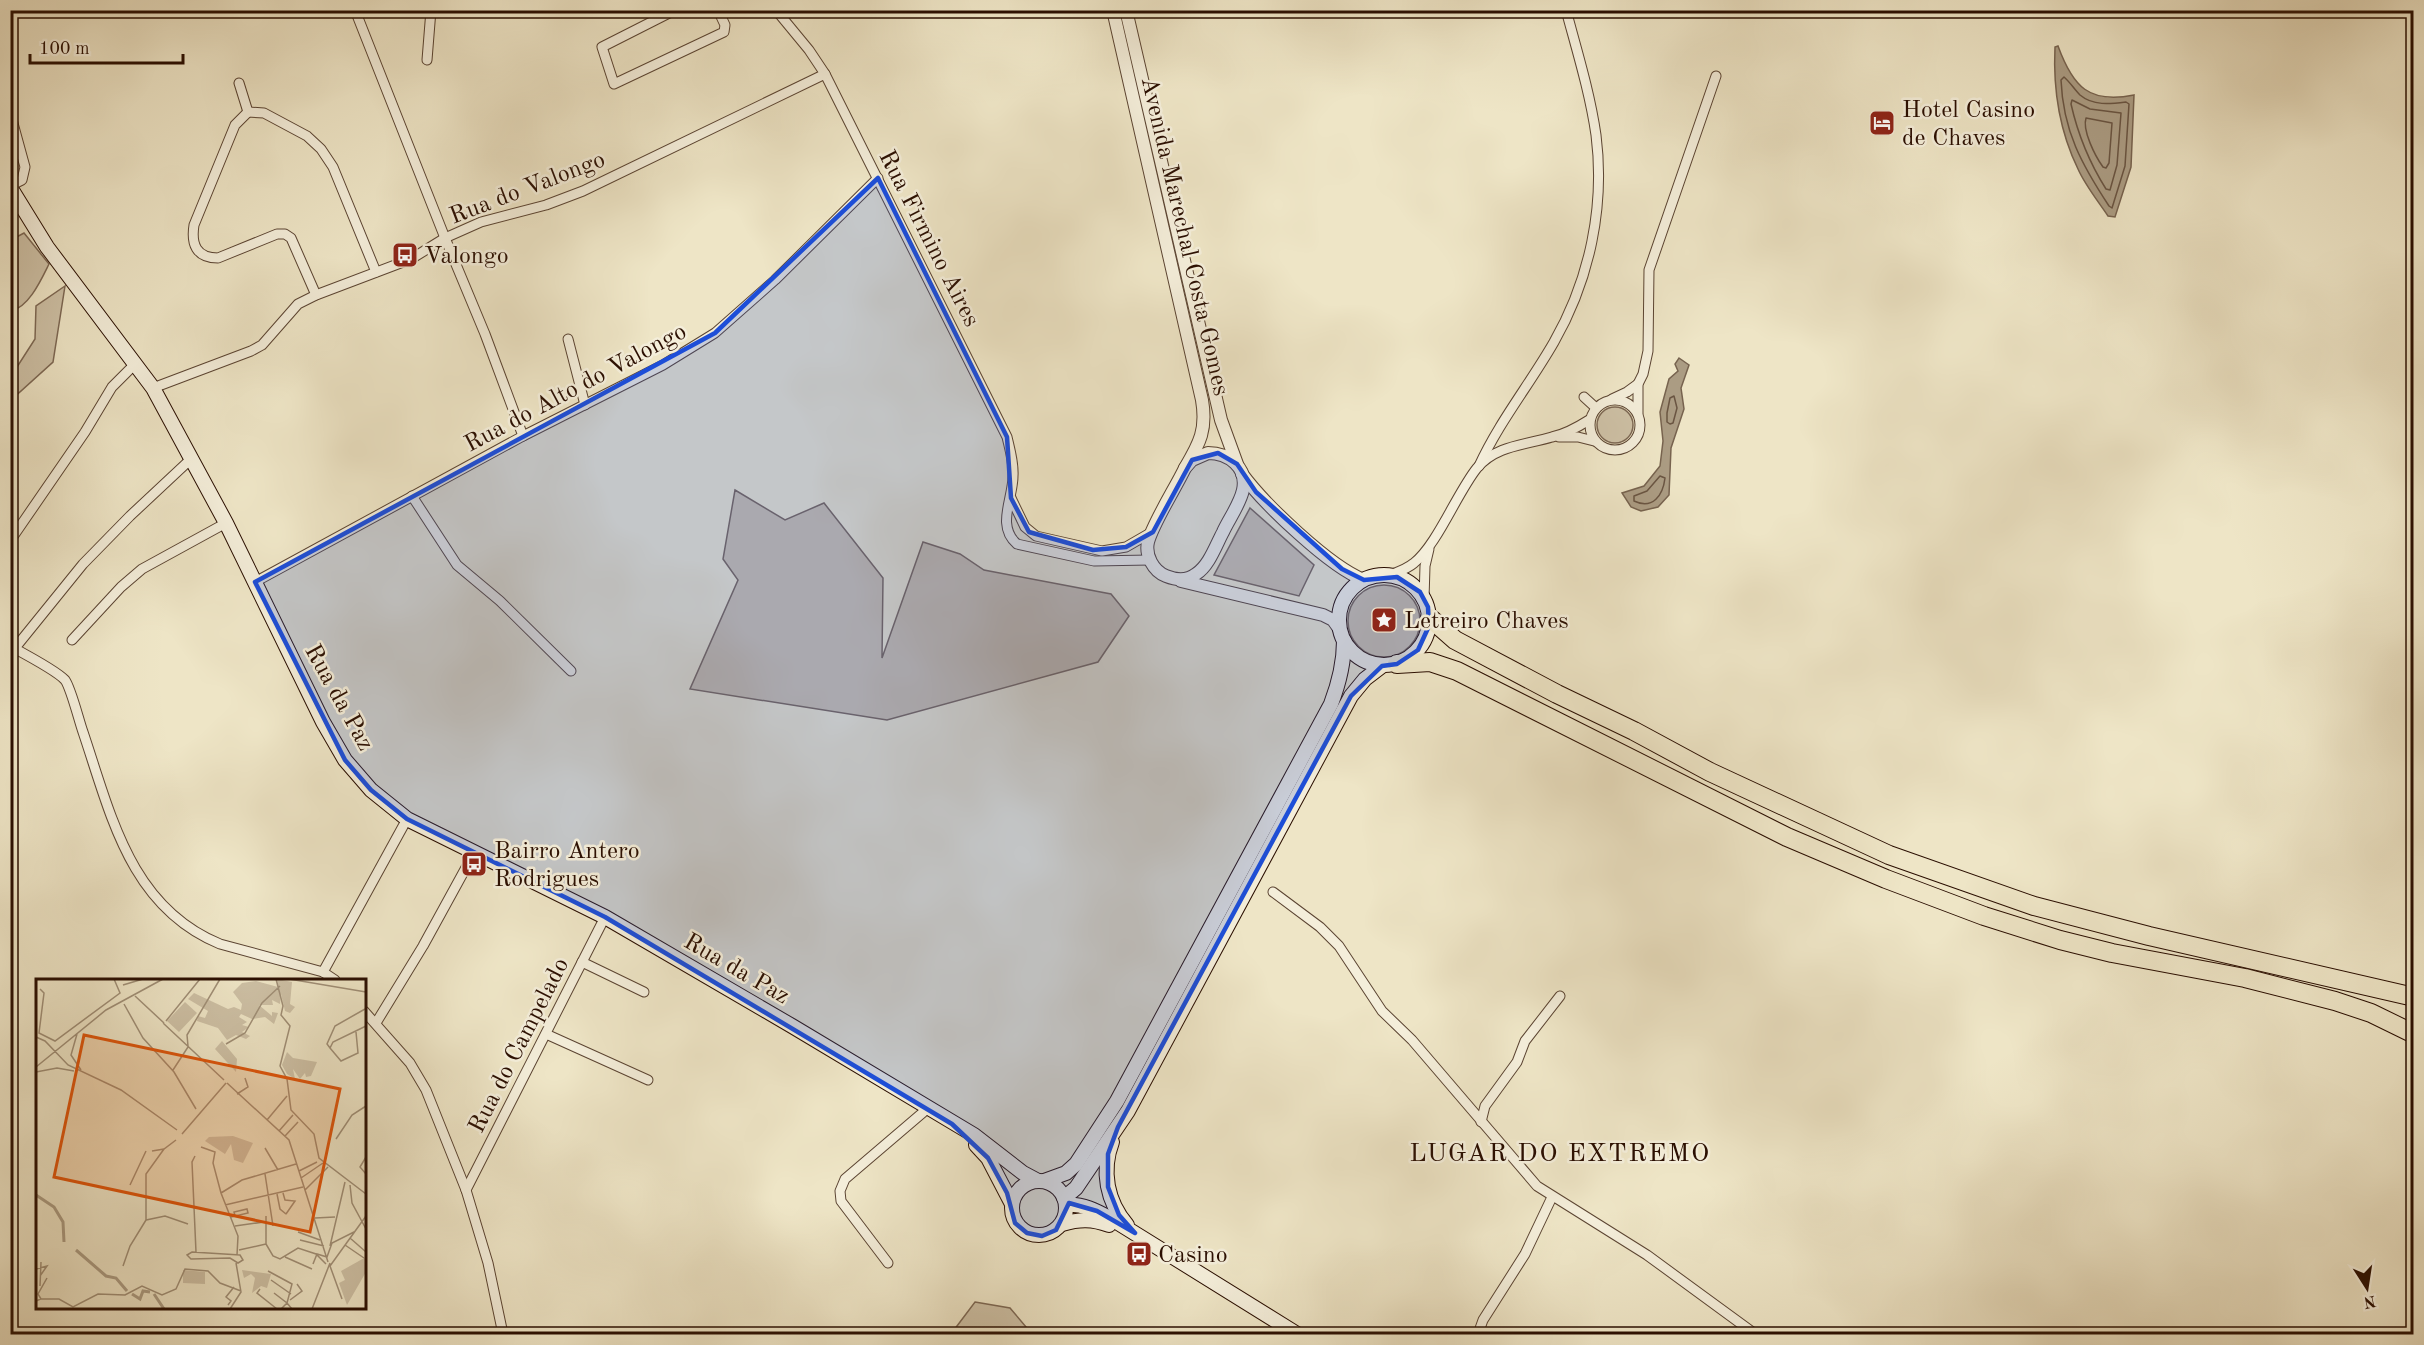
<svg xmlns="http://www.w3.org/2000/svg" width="2424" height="1345" font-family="'Old Standard TT',serif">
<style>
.green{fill:#cdc0a5;stroke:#7c6753;stroke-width:1.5}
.water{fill:#ab9c83;stroke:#77634f;stroke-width:1.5}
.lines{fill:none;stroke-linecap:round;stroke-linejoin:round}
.shore{stroke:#6a5542;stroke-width:1.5}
.minor-casing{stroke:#5b4432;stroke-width:11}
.tertiary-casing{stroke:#5b4432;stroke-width:14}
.secondary-casing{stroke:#2a0e01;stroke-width:16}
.motorway-casing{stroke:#2a0e01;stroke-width:20}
.minor{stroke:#f4eeda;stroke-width:9}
.tertiary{stroke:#f4eeda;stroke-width:12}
.secondary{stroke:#f4eeda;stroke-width:14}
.motorway{stroke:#eee5c6;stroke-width:18}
.marked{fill:#1d4ed8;fill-opacity:0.2;stroke:#1d4ed8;stroke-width:4.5;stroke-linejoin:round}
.labels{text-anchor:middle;stroke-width:5;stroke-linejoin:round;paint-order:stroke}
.poi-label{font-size:24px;fill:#2a0e01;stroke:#f4eeda;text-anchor:start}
.street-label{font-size:24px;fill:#2a0e01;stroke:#f4eeda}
.neighbourhood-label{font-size:26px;letter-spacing:1.5px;fill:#2a0e01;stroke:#f4eeda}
.inset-river{fill:none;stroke:#ab9c83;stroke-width:3}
.inset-road{fill:none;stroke:#a08f77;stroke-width:1.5}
.view{fill:#de550b;fill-opacity:0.15;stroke:#de550b;stroke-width:3}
.inset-edge{fill:none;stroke:#2a0e01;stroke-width:3}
</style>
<rect width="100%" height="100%" fill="#eee5c6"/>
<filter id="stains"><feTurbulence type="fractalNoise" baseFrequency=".00333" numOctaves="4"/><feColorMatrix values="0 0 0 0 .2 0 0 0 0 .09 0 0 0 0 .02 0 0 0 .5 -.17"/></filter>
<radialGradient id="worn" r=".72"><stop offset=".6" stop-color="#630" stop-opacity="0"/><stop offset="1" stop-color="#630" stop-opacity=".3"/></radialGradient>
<g class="green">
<path d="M24,233L49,264C41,280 29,307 11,311V240Z"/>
<path d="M65,286L53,362L11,400V340L17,367L35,339L36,306Z"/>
<circle cx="1615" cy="425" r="18"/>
<path d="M735,490L785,520L824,503L883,578L882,658L923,542L960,554L984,570L1111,594L1129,616L1098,662L887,720L690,689L738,580L723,559Z"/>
<path d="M1250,508L1314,565L1299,596L1214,575Z"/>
<circle cx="1384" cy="621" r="36"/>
<path d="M975,1302L1010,1308L1032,1334H955L954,1330Z"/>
</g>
<g class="water">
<path d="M2058,46C2073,87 2089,104 2134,95L2131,167L2115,217L2108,216C2098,201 2085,185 2078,169C2059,130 2053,89 2055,47Z"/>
<path d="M1679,358L1689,365L1681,388L1684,409L1671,448L1669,495L1658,507L1641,511L1631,507L1622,493L1644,486L1660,466L1663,441L1660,412L1669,379L1678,371L1675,364Z"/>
</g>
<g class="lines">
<g class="shore">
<path d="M2064,77C2070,82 2074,89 2080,95C2093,106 2110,104 2126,102L2129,104L2125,166L2112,208L2109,206C2082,165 2063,131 2061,80Z"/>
<path d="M2072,100L2090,109L2121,113L2117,165L2110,190L2106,189C2089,162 2078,135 2071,104Z"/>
<path d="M2086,118L2112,123L2109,163L2106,168L2103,167C2095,156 2082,130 2086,118Z"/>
<path d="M1674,396L1677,408L1673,423L1670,424L1667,422V413L1670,398Z"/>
<path d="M1660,476L1665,478C1663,495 1653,510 1634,501V496L1647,491Z"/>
</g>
<g class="minor-casing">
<g id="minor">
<path d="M355,10L445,238L485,334L523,436"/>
<path d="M675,10L602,47L614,84L724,32L725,25L718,10"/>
<path d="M776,10L809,50L825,74L1007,437C1010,450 1014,463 1013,476C1013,499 996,526 1017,544L1094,561L1150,560"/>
<path d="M427,60L431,10"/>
<path d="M239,83L248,112"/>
<path d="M248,112L235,125L194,225C191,244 196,258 218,258L277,234H285L291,238L316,295"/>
<path d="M248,112L264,113L307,136L321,149L333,167L376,272"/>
<path d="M10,186L22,180L25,167L11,116"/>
<path d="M568,339L585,405"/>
<path d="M153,388L251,351L262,345L298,304L316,295L411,259L445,238L481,222L546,205L583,191L825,74"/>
<path d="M1584,397L1596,408"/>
<path d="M1612,399L1627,392L1638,384"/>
<circle cx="1615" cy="425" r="25"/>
<path d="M1638,413V384L1643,374L1648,351L1649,270L1716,76"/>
<path d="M1559,437H1578L1594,441"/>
<path d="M1479,466C1499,422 1530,384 1554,342C1590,279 1605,206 1596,135C1590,93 1577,51 1566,10"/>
<path d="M412,496L457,565L500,601L571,671"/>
<path d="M1011,498L1025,527L1036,536L1102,551L1126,547L1152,532"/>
<path d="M10,541L85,432L112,387L135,364"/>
<path d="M1390,575C1398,572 1407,569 1414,563C1437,545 1457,493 1477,468C1496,445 1526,445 1552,437C1566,434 1578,427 1589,420"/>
<path d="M255,582L523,436L663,365L715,333L775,280L878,178"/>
<path d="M1424,599L1425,566L1429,549"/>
<path d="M72,640L121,587L142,569L226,523"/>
<path d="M10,646C23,653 57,671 65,680C71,688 79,721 83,732C111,815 130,907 220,944L323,972L335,980"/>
<path d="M15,648L83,564L130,516L192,458"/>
<path d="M1273,892L1320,927L1339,946L1382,1011L1412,1040L1537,1186L1647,1255L1755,1334"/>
<path d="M582,962L644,992"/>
<path d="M323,972L407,819"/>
<path d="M364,1011L410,1063L426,1090L466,1190L488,1263L503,1334"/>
<path d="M376,1023L423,946L474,853"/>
<path d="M546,1034L648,1080"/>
<path d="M1481,1122L1485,1106L1517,1062L1525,1041L1560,996"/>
<path d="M466,1190L605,917"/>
<path d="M888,1263L841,1201L840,1191L845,1179L927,1109"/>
<path d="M1478,1334L1483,1320L1525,1254L1552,1197"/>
</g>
</g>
<g class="tertiary-casing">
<g id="tertiary">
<path d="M1113,10L1202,400C1207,429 1200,443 1185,468"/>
<path d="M1126,10L1221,420L1237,464"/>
<path d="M1208,453C1228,453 1248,467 1243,490C1240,504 1229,519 1223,532C1216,545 1209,566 1196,574C1187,581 1176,580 1166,576C1153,571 1145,555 1148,542C1153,523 1176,487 1185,468L1192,460Z"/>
<path d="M1242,474C1264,504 1330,567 1364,580"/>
<path d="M1181,581L1323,615L1333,620L1340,630"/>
</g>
</g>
<g class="secondary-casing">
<g id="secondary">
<path d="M10,187L47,247L153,388L226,523L323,722L345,760L371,790L407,819L605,917L792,1026L974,1135L1023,1173L1038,1181"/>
<circle cx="1384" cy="620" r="45"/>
<path d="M1112,1142C1101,1171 1107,1202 1127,1225"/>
<path d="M976,1145L988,1158L1012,1204"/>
<circle cx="1039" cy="1208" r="27"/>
<path d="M1044,1181L1066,1173L1076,1164L1117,1101L1331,704C1339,683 1344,664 1344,641"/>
<path d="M1064,1198L1076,1188L1128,1111L1351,696L1365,679L1382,666"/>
<path d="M1066,1205C1084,1203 1100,1213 1115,1221L1297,1334"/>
<path d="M1062,1224C1080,1219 1092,1219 1109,1225"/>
</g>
</g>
<g class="motorway-casing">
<g id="motorway">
<path d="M1430,618L1455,640L1557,694L1634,731L1710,772L1889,855L2034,906L2149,936L2414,997"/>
<path d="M1397,664L1430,662L1457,671L1787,837L1886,879L1984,916L2060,940L2112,953L2245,978L2335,1001L2371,1013L2414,1034"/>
</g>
</g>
<use href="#minor" class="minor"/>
<use href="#tertiary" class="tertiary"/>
<use href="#secondary" class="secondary"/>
<use href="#motorway" class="motorway"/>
</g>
<path class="marked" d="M878,178L1007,437L1011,498L1029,532L1093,550L1126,547L1153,532L1192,460L1218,453L1237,464L1256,492L1342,569L1364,580L1397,577L1420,592L1428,607L1429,626L1418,650L1397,664L1382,666L1351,696L1118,1127L1108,1154V1187L1119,1215L1135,1233L1097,1211L1069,1203L1056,1230L1042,1236L1027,1233L1015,1223L1007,1193L988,1158L952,1124L605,917L407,819L371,790L345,760L255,582L715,333Z"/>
<defs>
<g id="hotel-square" transform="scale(1.35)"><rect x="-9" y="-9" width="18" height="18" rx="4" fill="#8f2418" stroke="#f4eeda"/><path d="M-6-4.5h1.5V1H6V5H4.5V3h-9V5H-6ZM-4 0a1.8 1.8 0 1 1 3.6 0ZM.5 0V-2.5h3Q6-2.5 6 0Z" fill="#fff"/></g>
<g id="bus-square" transform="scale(1.35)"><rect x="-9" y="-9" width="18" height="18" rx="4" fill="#8f2418" stroke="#f4eeda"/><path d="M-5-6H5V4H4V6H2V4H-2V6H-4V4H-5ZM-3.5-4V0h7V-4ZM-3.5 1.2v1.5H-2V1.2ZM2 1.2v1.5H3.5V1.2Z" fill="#fff"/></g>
<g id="sight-square" transform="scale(1.35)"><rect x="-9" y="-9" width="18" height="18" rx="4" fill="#8f2418" stroke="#f4eeda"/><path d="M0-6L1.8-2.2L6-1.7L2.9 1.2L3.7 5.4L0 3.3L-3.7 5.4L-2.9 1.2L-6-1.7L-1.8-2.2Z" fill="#fff"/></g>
</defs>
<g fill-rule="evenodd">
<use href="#hotel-square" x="1882" y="123"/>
<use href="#bus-square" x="405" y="255"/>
<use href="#sight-square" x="1384" y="620"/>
<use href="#bus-square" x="474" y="864"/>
<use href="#bus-square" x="1139" y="1254"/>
</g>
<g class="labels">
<g class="poi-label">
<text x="1902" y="117">Hotel Casino<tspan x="1902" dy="28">de Chaves</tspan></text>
<text x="424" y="263">Valongo</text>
<text x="1404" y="628">Letreiro Chaves</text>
<text x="494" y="858">Bairro Antero<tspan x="494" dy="28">Rodrigues</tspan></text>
<text x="1158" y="1262">Casino</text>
</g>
<g class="street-label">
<text transform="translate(527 187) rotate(-21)" y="8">Rua do Valongo</text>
<text transform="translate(1186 236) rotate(77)" y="8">Avenida Marechal Costa Gomes</text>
<text transform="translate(930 238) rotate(63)" y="8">Rua Firmino Aires</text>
<text transform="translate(575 387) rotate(-28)" y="8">Rua do Alto do Valongo</text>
<text transform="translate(340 697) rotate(61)" y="8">Rua da Paz</text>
<text transform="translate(737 968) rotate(30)" y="8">Rua da Paz</text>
<text transform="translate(518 1045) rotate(-63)" y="8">Rua do Campelado</text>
</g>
<g class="neighbourhood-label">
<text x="1560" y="1161">LUGAR DO EXTREMO</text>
</g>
</g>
<g transform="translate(36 979)">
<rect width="330" height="330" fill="#eee5c6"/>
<path d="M241,0L256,3L254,25L259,28L254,34L249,32L245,15L244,25L236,21L237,26H223L236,37V33L242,34L238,45L229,38L216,40L205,35L203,38L211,43L206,46L213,48L206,53L214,57L210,60L200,56L191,61L182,49L161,42L162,37L169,39L172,32L152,20L158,14L192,30L198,28L205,31L206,25L197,13L206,4L220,2L242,8ZM149,23L161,34L143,53L131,42ZM186,62L201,80L200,93L179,70ZM251,73L257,79L281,83L275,97L270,98L269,94L264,100L257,90L259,100L251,95L246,86ZM197,157L217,164L207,184L198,181L195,165L189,175L169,162L173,158ZM330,278V293L311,326L303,304L309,301L305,292ZM147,291L169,293V305L147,304ZM206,291L235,295L231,309L225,307L216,314L219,299L215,295L208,299Z" fill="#cdc0a5"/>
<path class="inset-river" d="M0,216L18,228L27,243L28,263M40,271L70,297L80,299L91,312M96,315L104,320L107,312L114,313M118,315L128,330"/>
<path class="inset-road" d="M240,0L247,27L245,36L254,47L244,87L251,100L255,131L278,155L283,179L330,215M253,0L330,13M87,6L107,0M4,10L8,14L3,54L19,62L84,14L78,0M99,17L128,44M88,25L107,59L138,93L160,130M329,30L299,47L291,65L294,69L297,63L330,47M130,42L164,0M127,44L188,101M41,55L35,76L45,91M0,58L9,62L32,86L85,111L141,151M190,65L209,54L226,24L244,7M152,67L151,56L184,0M294,69L305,82L322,74L320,53M0,88L70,31L127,0M137,91L152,68M0,93L21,89L38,92M191,104L253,161L292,283M201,115L212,108L209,99M231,141L251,117M243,152L257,136M146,155L190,104M249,157L262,143M300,160L316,136L330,127M165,168L179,173L177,184L185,214L202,257L201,276M229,169L242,191M128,170L110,195V241L129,237L152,245M116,172L128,170L140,161M159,177L156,183L160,273M330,178L324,188L330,195M263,192L281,183M229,195L237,247M265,199L287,184M94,206L110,172M314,206L316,224L330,250M269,211L292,188M185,214L206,201L260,185M247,214L249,221L259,222L250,235M241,215L244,230L250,235M189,226L267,208M230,237V265M195,238L212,234L211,230L198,233L199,237M279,239L299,238M199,247L228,243M262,253L284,261M314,259L330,273M264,261L288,267M230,265L237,277L244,280L262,269L280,275L290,285M309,266L328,279M294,267L309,203M203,271L230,265M156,273L204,276L207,281L202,284L194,279L155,280L151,276ZM249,278L276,290M277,285L281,275L291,278L296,264L318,253M87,287L94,267L110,241M294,287L306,320M294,287L330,237M0,290L11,287L4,297M232,292L256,305L251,324L256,330M235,301L255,315M4,307L5,283M224,310L221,314L241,330M238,314L251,324L245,330M5,320H23L37,328L62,315L89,316L106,307L126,316L140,310L149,290L172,292L184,304L205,312M254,321L266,312L261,305M0,322L5,320L2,315L11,299M192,326L195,322L190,318L198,308M194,330L205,313L200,284M276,330L294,284"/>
<path class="view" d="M48,56L304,110L274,253L18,198Z"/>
<rect width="330" height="330" class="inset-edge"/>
</g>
<rect width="2424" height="1345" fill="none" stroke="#eee5c6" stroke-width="36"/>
<rect x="12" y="12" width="2400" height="1321" fill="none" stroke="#2a0e01" stroke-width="3"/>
<rect x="18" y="18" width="2388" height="1309" fill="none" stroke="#2a0e01" stroke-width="1.5"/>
<g transform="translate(2367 1288) rotate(168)" stroke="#f4eeda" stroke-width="4.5" paint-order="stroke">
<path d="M0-4.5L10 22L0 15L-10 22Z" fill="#2a0e01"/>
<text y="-9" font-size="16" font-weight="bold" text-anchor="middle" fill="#2a0e01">N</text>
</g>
<path d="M30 54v9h153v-9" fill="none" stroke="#2a0e01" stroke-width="3"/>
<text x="39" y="54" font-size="18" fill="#2a0e01" stroke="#f4eeda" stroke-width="4.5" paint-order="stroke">100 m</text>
<rect width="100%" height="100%" filter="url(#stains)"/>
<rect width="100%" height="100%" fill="url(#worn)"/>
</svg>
